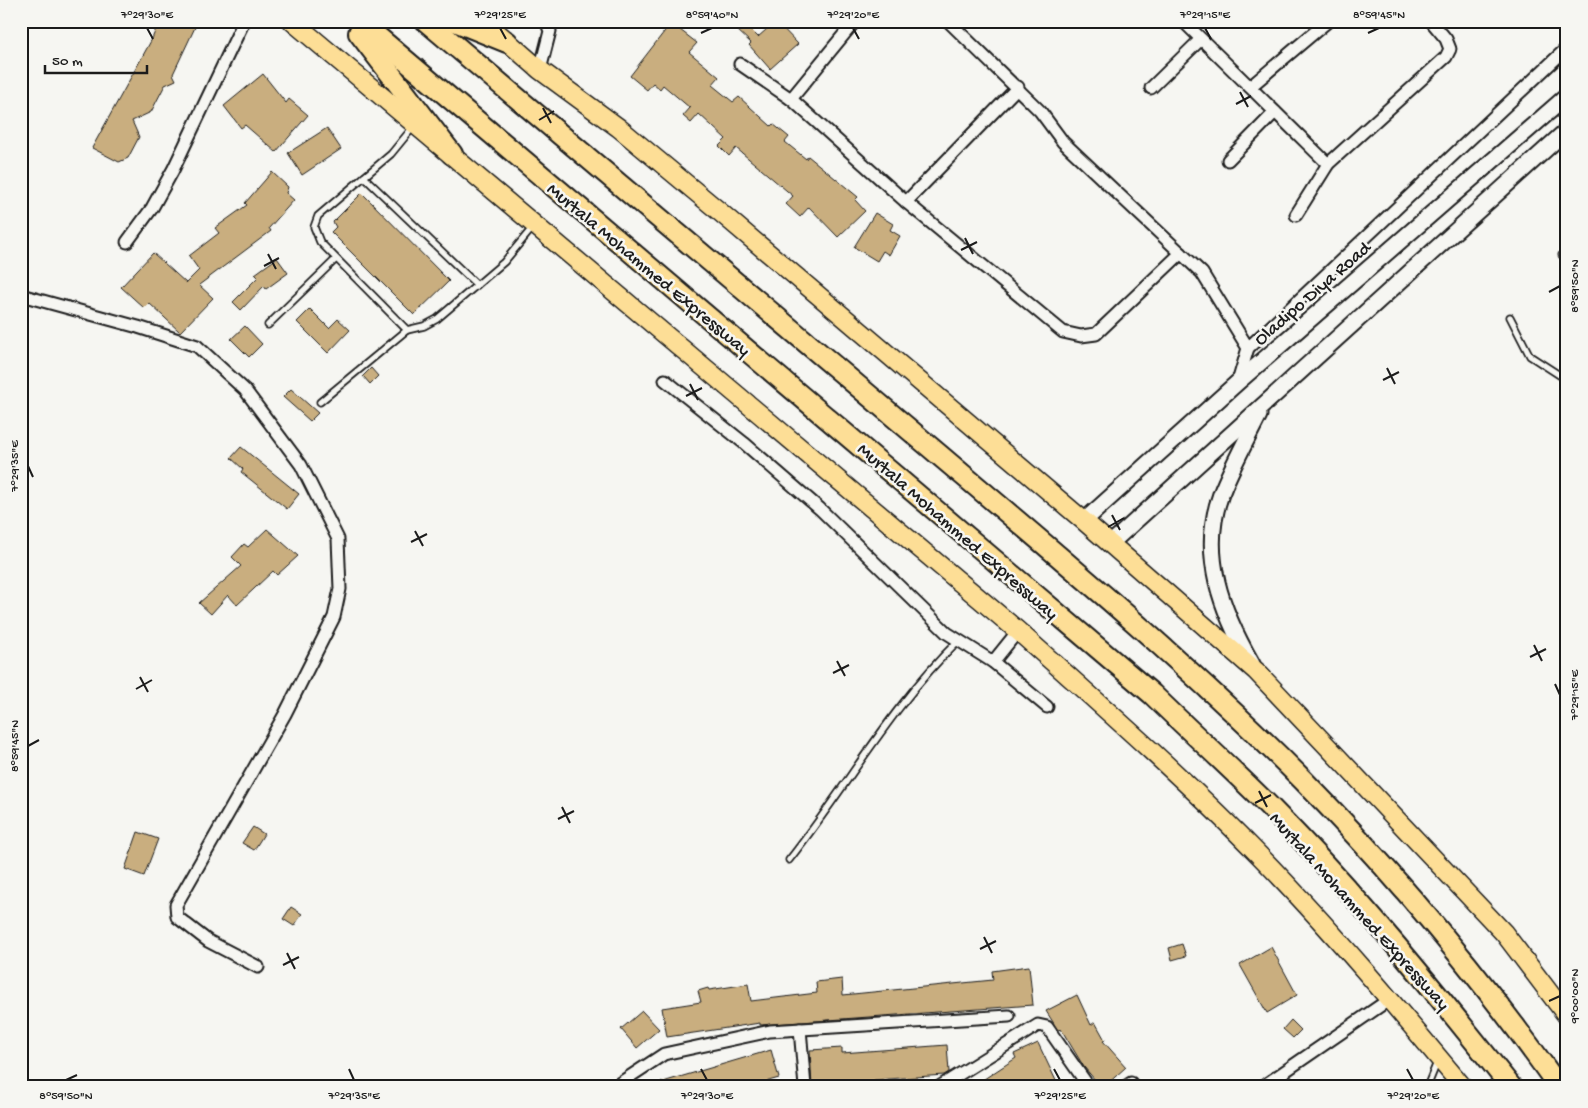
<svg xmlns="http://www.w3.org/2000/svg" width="1588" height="1108" font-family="'Gochi Hand',sans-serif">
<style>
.building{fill:#c9ae7f;stroke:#1c1c1c}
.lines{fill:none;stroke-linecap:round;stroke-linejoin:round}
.service-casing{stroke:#1c1c1c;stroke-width:9}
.minor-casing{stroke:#1c1c1c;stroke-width:15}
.secondary-casing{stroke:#1c1c1c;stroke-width:19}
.primary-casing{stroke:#1c1c1c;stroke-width:21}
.motorway-casing{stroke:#1c1c1c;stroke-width:24}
.service{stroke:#f6f6f2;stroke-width:5.5}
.minor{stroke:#f6f6f2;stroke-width:11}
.secondary{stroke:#f6f6f2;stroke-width:15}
.primary{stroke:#fdde96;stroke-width:18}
.motorway{stroke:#fdde96;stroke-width:20}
.ticks{fill:none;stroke:#1c1c1c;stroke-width:2}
.labels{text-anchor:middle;stroke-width:5;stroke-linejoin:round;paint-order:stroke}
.street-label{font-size:19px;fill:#1c1c1c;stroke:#f6f6f2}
.neatline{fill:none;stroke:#1c1c1c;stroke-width:2}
.ticks-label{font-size:12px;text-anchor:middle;fill:#1c1c1c}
</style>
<rect width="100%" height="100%" fill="#f6f6f2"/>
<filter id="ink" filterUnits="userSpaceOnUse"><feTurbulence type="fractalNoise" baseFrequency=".02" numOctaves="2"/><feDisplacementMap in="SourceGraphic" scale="10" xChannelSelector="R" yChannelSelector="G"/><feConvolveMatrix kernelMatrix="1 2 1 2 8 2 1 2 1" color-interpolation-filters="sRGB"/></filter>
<g filter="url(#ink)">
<g class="building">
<path d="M159,21H198L173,74L176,80L165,85L151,112L132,121L139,137L128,158L119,162L92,148L152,39Z"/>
<path d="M776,21L798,44L770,69L749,45L751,43L736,29L743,22L758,37Z"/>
<path d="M671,23L697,43L689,52L719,77L712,85L733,102L739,97L771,126L773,124L789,137L785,142L806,159L808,156L858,197L855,200L865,211L838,237L809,207L800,217L786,204L793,196L736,148L729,156L719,146L726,139L699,114L691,123L683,116L690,108L663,85L660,89L653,83L647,90L630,76Z"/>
<path d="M263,74L286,103L289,99L308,115L276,152L245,125L241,128L224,106Z"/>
<path d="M327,128L341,149L302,175L288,153Z"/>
<path d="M272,172L288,187L286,193L294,200L269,228L271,231L199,285L213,298L180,332L149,303L144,308L121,287L153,253L186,283L199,270L189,256L219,233L215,228L247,205L245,203Z"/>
<path d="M362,193L449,281L414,315L331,232L336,227L333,222Z"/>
<path d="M875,213L893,224L890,230L900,236L889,255L883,251L877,261L854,247Z"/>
<path d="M277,258L288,273L266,289L264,286L241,310L233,302L258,277L255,274Z"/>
<path d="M310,309L329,328L338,319L350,330L328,353L297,322Z"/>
<path d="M245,326L262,344L249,357L231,339Z"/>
<path d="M371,368L378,376L370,384L363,376Z"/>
<path d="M291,389L318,413L310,421L283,397Z"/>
<path d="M241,447L299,494L287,509L241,472L243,469L231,458Z"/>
<path d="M267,529L298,556L277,575L273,571L237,605L228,595L211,614L199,603L241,566L232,557L244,544L248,547Z"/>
<path d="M253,827L264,834L254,850L242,843Z"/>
<path d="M138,832L158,839L144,876L125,869Z"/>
<path d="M291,907L302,914L294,926L283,919Z"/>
<path d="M1182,944L1186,956L1172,960L1169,948Z"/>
<path d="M1271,947L1297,995L1267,1013L1240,965Z"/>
<path d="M1029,966L1033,1005L760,1025V1023L667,1037L662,1008L701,1002L698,991L708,988L709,990L748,984L751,1001L817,993L816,982L842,979L843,995L993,980L992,971Z"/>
<path d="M1077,995L1091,1025L1095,1022L1105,1040L1103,1041L1126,1067L1104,1087H1101L1084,1067L1061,1029L1058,1030L1046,1011Z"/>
<path d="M642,1011L659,1029L637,1048L621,1029Z"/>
<path d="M1291,1020L1301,1030L1293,1038L1283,1029Z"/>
<path d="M1038,1043L1059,1087H972L1016,1058L1014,1054Z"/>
<path d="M947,1045L949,1072L944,1075L874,1080L875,1087H812L810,1050L842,1048V1053Z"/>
<path d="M771,1050L779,1078L748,1087H656V1084Z"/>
</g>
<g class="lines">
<g class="service-casing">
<g id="service">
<path d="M414,126L391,154L318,216L314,227L320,242L407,330L424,326L437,319L504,262L534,226"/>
<path d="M364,177L477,285"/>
<path d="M1562,255L1567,260"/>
<path d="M1510,317L1530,356L1567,380"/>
<path d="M268,325L336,259"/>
<path d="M320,402L407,330"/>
<path d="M789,860C846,788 892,705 958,641"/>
<path d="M1427,1087L1438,1060"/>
</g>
</g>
<g class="minor-casing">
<g id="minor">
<path d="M948,21L1040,111L1063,142L1202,273L1248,348L1238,382"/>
<path d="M1183,21L1328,164"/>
<path d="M740,64L791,99L906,202L1063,332L1081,336L1096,334L1181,253"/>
<path d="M540,70L550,31L546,21"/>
<path d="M1250,87L1328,21"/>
<path d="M1151,88L1201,39"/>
<path d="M791,99L855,21"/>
<path d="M1228,160L1275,112"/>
<path d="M906,202L1018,87"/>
<path d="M1296,215L1328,164L1446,57L1450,49L1446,39L1431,21"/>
<path d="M127,242L152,208L173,170L244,21"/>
<path d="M21,295L138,327L197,346L245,390L301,465L338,539L340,589L334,617L285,714L176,905L177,917L208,941L258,967"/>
<path d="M1248,348L1567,48"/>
<path d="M665,380L744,443L820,509L947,633L993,662L1047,707"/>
<path d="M993,662L1018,631"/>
<path d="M800,1029L805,1087"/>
<path d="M614,1087L664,1054L770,1031L1009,1016"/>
<path d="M939,1087L1038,1025L1047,1027L1089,1087"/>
<path d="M1125,1087L1131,1083"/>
<path d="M1262,1087L1390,999"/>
</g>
</g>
<g class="secondary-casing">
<g id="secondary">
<path d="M1084,521L1238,382L1567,96"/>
<path d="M1110,544L1567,130"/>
<path d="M1252,664C1222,612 1199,554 1221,494C1232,466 1246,441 1259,415"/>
</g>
</g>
<g class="primary-casing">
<g id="primary">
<path d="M292,21L1018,631C1101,705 1184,778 1261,857C1332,930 1398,1009 1463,1087"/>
<path d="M484,21L540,70L619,128L720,212L1084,521L1256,671L1504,933L1567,1016"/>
</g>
</g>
<g class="motorway-casing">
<g id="motorway">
<path d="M359,21L1152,694C1192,733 1233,770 1272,809C1358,896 1435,991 1511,1087"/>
<path d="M426,21C587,158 749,294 911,431C1044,544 1180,656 1303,780C1396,875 1482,978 1559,1087"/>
<path d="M455,21L507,42"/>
<path d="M359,33L452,154"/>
</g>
</g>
<use href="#service" class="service"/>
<use href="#minor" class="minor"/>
<use href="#secondary" class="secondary"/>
<use href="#primary" class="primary"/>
<use href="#motorway" class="motorway"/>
</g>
</g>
<path class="ticks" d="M147,28L153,39M500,28L506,39M853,28L859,39M1205,28L1211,39M701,33L712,28M1368,33L1379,28M1240,92L1248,107M1236,104L1251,96M543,108L551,123M539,120L554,111M965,238L973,254M961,250L977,242M268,254L276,269M264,266L279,258M1549,292L1560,286M1387,368L1395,384M1383,380L1399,372M690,384L698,400M686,396L702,388M28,466L33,477M1112,515L1120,530M1108,527L1124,518M415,531L423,546M411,542L427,534M1534,645L1542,661M1530,657L1546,649M837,661L845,676M833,673L849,665M140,677L148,692M1555,684L1560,695M136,689L152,680M28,746L39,740M1259,791L1267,807M1255,803L1271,795M562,807L570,823M558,819L574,811M984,937L992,953M980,949L996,941M287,953L295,969M283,965L299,957M1549,1001L1560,996M349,1069L354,1080M701,1069L707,1080M1054,1069L1060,1080M1407,1069L1413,1080M66,1080L77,1075"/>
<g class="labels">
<g class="street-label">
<text transform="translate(650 268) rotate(40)" y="7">Murtala Mohammed Expressway</text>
<text transform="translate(1311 292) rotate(-41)" y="7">Oladipo Diya Road</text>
<text transform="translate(959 530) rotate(41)" y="7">Murtala Mohammed Expressway</text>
<text transform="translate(1361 910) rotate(48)" y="7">Murtala Mohammed Expressway</text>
</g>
</g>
<rect width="1588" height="1108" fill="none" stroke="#f6f6f2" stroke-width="55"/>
<path d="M45 65v8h102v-8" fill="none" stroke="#1c1c1c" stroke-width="2.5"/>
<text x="52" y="65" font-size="15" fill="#1c1c1c" stroke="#f6f6f2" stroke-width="4" paint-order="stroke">50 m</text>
<rect x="28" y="28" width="1532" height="1052" class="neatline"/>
<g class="ticks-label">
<text x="147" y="18">7°29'30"E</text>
<text x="500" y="18">7°29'25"E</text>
<text x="712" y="18">8°59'40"N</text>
<text x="853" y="18">7°29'20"E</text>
<text x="1205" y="18">7°29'15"E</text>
<text x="1379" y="18">8°59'45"N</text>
<text transform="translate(1574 286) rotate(-90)" y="4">8°59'50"N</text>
<text transform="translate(14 466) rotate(-90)" y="4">7°29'35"E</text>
<text transform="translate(1574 695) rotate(-90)" y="4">7°29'15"E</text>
<text transform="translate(14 746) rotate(-90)" y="4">8°59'45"N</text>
<text transform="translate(1574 996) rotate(-90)" y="4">9°00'00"N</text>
<text x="66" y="1099">8°59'50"N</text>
<text x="354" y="1099">7°29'35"E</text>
<text x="707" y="1099">7°29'30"E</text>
<text x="1060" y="1099">7°29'25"E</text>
<text x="1413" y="1099">7°29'20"E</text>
</g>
</svg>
